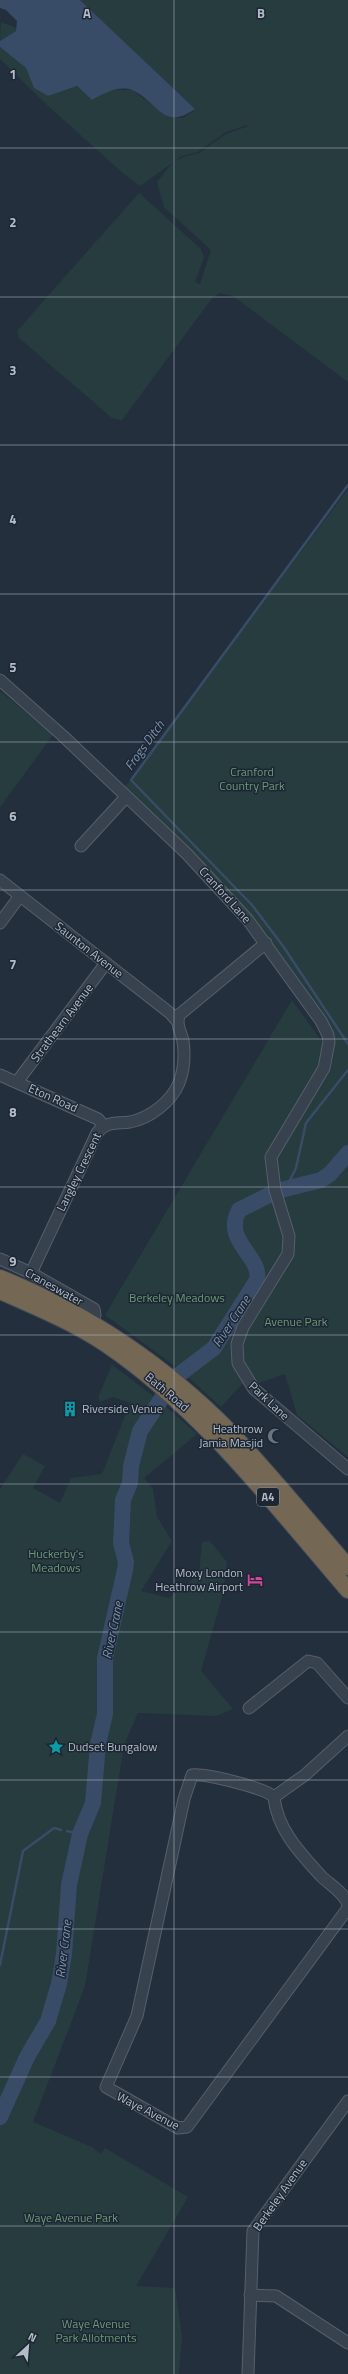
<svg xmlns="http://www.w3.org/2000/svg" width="348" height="2374" font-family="'Titillium Web',sans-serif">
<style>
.green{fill:#263c3f}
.water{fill:#394c67}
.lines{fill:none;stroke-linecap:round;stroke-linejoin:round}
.stream{stroke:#394c67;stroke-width:2.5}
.river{stroke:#394c67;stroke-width:16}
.minor-casing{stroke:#565f6c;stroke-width:13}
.highway-casing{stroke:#434c59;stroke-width:18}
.minor{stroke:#38414e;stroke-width:11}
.highway{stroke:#746855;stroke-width:16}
.grid{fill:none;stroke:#b4bcc9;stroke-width:1;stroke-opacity:0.55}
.labels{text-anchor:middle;stroke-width:3;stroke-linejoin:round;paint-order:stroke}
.shield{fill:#1d2633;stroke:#878f9c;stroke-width:1}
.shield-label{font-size:11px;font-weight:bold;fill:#b4bcc9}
.park-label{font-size:12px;fill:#6b9a76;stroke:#1d2633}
.street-label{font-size:12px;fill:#b4bcc9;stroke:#1d2633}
.poi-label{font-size:12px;fill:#b4bcc9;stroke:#1d2633;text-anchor:start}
.water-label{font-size:13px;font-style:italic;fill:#7c92b1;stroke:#1d2633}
.grid-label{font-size:13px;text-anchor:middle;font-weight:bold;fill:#b4bcc9;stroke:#1d2633;stroke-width:3;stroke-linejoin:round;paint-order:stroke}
</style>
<rect width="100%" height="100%" fill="#242f3e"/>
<g class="green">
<path d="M80,0H348V382L233,296L220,293L213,297L122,420L112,418L19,338L17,331L139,193L201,249L204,257L195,282L200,284L211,250L164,207L157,182L172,163L183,157L199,153L226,134L248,126L247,125L226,132L198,152L182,156L140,186L125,175L46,104L0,59V47L26,68L34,88L48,96L77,86L92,100L110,90H132L169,117L183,118L195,110Z"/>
<path d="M1,22L16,28V31L0,41Z"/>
<path d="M348,489V1457L297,1415L285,1374L259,1383L244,1382L221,1407L179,1369L105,1315L292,1000L323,1043L319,1067L267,1155L281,1152L326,1071L332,1040L319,1008L125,787Z"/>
<path d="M0,691L53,735L0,807Z"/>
<path d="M112,1365L156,1398L197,1434L144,1478L153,1489L157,1517L172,1541L141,1591L169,1598L199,1574L202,1542L210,1541L227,1562L222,1597L201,1671L233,1709L216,1716L138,1713L124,1745L85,1986L33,2122L92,2147L101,2154L105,2148L188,2197L136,2286L175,2288L182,2336L179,2374H0V1489L23,1454L45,1466L33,1488L60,1503L71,1478L102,1474L130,1403L113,1397L100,1402L98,1397Z"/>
</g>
<path class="water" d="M0,0H80L195,109C162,132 158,101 132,90C118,85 103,94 92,100L77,86L48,96L34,88L26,68L0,47V41L16,31L17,21L6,10L0,8Z"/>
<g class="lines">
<g class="stream">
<path d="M348,485L131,780L252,905L283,946L348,1044"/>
<path d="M286,1188L296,1168L306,1123L348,1070"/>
<path d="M67,1831L80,1834"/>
<path d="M0,1965L23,1851L54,1828L61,1830"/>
</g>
<g class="river">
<path d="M277,1191L321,1180L330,1174L348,1153"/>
<path d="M0,2117L27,2057L48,2021L59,1984L64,1954L69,1885L80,1834L93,1803L98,1744L105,1714V1658L125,1570L126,1562L121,1543L123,1500L130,1483L131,1466L140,1431L176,1377L214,1348L257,1280C262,1256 222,1241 239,1210L269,1195"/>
</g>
<g class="minor-casing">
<g id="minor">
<path d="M0,680L63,736L187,854L248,920L321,1021L328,1035L329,1042L324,1068L271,1157L275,1190L289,1236L288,1254L243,1327L237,1344L238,1363L254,1389L348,1469"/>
<path d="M81,846L126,797"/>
<path d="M0,880L170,1013L177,1021"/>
<path d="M0,923L20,896"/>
<path d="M0,1075L98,1119L103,1125"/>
<path d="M17,1082L106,963"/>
<path d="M0,1259L31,1273L94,1309L95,1315L92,1324"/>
<path d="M31,1273L97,1133C106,1121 116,1124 130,1122C150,1118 171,1102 179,1083C184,1070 185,1055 183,1041C181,1031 176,1026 179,1015L266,943"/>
<path d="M249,1708L308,1661L317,1663L348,1698"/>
<path d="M348,1736L305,1775L274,1797C266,1788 204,1773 192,1775L184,1799L137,2016L106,2087L178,2128L187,2127L348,1908"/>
<path d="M274,1797C277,1829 300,1853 321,1876C329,1884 346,1894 348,1905"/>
<path d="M250,2295L276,2296L348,2343"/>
<path d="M248,2374L253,2231L348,2101"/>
</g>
</g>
<g class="highway-casing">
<g id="highway">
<path d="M0,1278C86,1313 165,1366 230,1432C271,1475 309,1522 348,1567"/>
<path d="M0,1291C36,1307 73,1322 106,1344C202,1409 273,1503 348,1590"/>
</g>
</g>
<use href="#minor" class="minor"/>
<use href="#highway" class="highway"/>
</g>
<path class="grid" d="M174,0V2374M0,148H348M0,297H348M0,445H348M0,594H348M0,742H348M0,890H348M0,1039H348M0,1187H348M0,1335H348M0,1484H348M0,1632H348M0,1780H348M0,1929H348M0,2077H348M0,2226H348"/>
<defs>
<g id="building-bare" transform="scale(1.2)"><path d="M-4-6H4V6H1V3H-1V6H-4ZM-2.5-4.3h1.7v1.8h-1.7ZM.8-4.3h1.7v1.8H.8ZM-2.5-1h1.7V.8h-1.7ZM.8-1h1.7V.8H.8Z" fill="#0f9aa8" stroke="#1d2633" stroke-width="2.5" paint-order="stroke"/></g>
<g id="mosque-bare" transform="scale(1.2)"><path d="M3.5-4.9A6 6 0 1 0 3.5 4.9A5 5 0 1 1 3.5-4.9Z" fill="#6b7280" stroke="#1d2633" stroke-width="2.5" paint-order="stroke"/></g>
<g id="hotel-bare" transform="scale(1.2)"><path d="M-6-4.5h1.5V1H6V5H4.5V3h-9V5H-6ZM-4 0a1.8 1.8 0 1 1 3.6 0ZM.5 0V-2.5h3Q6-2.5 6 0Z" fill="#d1479c" stroke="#1d2633" stroke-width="2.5" paint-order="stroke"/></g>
<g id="sight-bare" transform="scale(1.2)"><path d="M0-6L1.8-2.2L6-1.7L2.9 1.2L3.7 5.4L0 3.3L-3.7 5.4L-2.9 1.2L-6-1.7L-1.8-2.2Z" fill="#0f9aa8" stroke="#1d2633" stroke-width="2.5" paint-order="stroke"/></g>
</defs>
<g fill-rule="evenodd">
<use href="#building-bare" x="70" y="1409"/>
<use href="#mosque-bare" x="275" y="1436"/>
<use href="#hotel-bare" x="255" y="1580"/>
<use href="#sight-bare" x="56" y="1747"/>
</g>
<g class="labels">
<rect class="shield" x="257" y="1488" width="22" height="18" rx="3"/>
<g class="shield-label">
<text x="268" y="1501">A4</text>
</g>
<g class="park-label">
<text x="252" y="776">Cranford<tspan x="252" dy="14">Country Park</tspan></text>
<text x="177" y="1302">Berkeley Meadows</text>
<text x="296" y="1326">Avenue Park</text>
<text x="56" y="1558">Huckerby's<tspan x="56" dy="14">Meadows</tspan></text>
<text x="71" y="2222">Waye Avenue Park</text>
<text x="96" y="2328">Waye Avenue<tspan x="96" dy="14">Park Allotments</tspan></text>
</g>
<g class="street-label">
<text transform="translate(225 895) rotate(48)" y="4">Cranford Lane</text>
<text transform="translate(89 950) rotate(38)" y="4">Saunton Avenue</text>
<text transform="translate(62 1023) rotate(-53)" y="4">Strathearn Avenue</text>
<text transform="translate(53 1098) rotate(24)" y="4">Eton Road</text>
<text transform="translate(79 1172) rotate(-64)" y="4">Langley Crescent</text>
<text transform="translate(54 1287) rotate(29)" y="4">Craneswater</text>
<text transform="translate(167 1392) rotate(40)" y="4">Bath Road</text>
<text transform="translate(269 1401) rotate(43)" y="4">Park Lane</text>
<text transform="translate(148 2111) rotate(27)" y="4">Waye Avenue</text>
<text transform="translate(280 2195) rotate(-55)" y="4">Berkeley Avenue</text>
</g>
<g class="poi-label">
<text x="82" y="1413">Riverside Venue</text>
<text x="263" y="1433" text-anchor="end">Heathrow<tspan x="263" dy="14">Jamia Masjid</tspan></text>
<text x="243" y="1577" text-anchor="end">Moxy London<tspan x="243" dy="14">Heathrow Airport</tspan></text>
<text x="68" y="1751">Dudset Bungalow</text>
</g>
<g class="water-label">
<text transform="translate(144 745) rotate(-54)" y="5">Frogs Ditch</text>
<text transform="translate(231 1321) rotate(-57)" y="5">River Crane</text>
<text transform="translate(112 1630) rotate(-78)" y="5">River Crane</text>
<text transform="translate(63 1949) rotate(-83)" y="5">River Crane</text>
</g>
</g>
<g class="grid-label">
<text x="87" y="18">A</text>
<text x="261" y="18">B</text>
<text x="13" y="79">1</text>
<text x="13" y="227">2</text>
<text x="13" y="375">3</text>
<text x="13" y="524">4</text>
<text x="13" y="672">5</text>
<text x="13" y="821">6</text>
<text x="13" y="969">7</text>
<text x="13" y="1117">8</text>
<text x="13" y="1266">9</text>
</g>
<g transform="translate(28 2346) rotate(26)" stroke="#1d2633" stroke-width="3" paint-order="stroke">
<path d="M0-3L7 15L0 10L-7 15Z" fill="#b4bcc9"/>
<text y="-6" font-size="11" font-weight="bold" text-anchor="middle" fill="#b4bcc9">N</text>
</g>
</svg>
